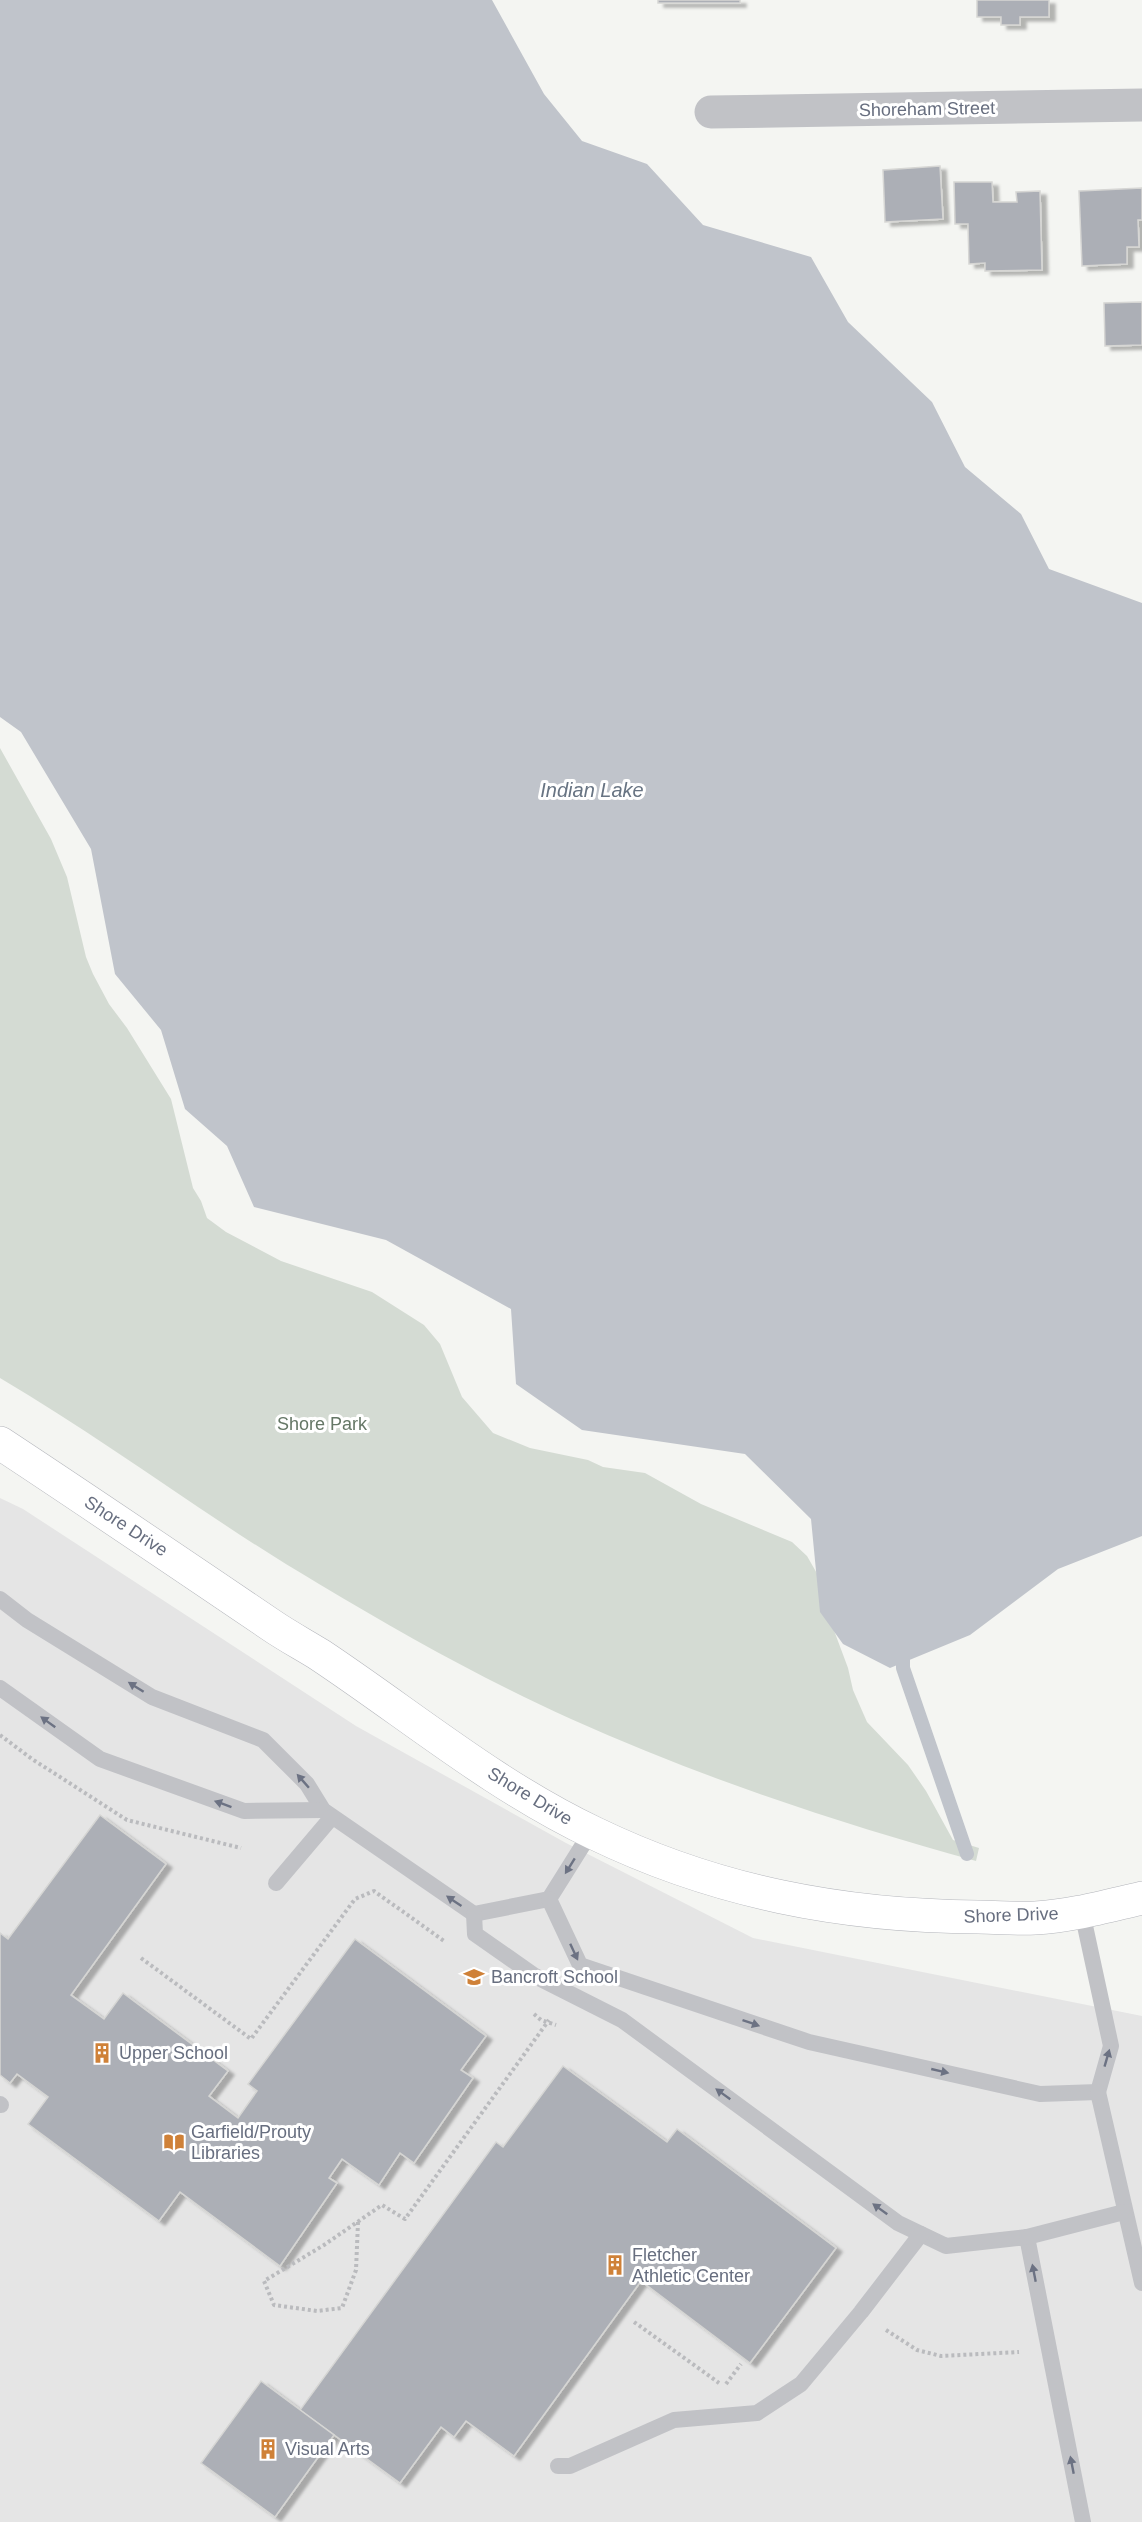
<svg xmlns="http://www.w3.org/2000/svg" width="1142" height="2522" font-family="Arial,sans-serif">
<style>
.built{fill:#e5e5e5}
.green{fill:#d4dbd3}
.water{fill:#c0c4cb}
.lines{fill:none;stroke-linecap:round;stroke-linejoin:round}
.stream{stroke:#c0c4cb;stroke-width:14}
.building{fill:#acafb6;stroke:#d6d6d4;stroke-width:1.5;filter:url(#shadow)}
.secondary-casing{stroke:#b3b5bb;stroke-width:34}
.path{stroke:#babbbe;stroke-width:4;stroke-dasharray:3 3;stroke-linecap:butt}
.service{stroke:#c1c2c6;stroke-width:16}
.minor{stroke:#c1c2c6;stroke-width:33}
.secondary{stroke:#fff;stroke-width:33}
.oneway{fill:#6c7283}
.labels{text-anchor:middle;stroke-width:6;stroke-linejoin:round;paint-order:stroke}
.street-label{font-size:18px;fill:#676e7f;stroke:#fff}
.park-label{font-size:18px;fill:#657766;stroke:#fff}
.poi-label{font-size:18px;fill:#676e7f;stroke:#fff;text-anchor:start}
.water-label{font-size:20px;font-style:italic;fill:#687483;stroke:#fff}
</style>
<defs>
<filter id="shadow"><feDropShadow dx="6" dy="4" stdDeviation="1.5" flood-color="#0004"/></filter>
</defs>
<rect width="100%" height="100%" fill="#f4f5f2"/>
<path class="built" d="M0,1498L23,1509L356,1726L566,1843L753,1938L1142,2016V2522H0Z"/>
<path class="green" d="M0,748L51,839L67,877L86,957L93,974L109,1004L127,1028L171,1099L193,1188L201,1201L207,1218L226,1232L281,1261L372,1292L424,1325L440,1344L462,1397L493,1433L530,1448L588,1460L603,1467L645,1473L701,1504L792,1542L807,1556L819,1577L832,1625L848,1668L853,1690L867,1722L908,1765L926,1791L953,1840L979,1848L976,1861C838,1823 702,1778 571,1719C484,1680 401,1633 319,1584C210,1520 109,1442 0,1378Z"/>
<path class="water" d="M0,0H492L544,94L582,141L647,164L703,225L811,257L848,322L932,402L965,467L1021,514L1049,569L1142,603V1536L1058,1569L970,1635L890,1668L843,1644L820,1612L811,1519L745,1454L582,1430L516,1384L511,1309L386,1240L254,1207L227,1146L185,1109L161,1030L115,974L91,849L21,732L0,717Z"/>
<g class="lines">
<path class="stream" d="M903,1645V1668L967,1854"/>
</g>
<g class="building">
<rect x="658" y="0" width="82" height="3"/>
<path d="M977,0H1049V17H1020V25H1001V17H977Z"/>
<path d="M940,166L943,219L885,222L883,170Z"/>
<path d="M954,182H992L993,202H1017L1016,192L1040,191L1042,270L985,271V263L969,264L968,224H955Z"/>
<path d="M1142,188V220H1138L1139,247H1127V264L1082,266L1079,191Z"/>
<path d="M1142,302V345L1105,346L1104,303Z"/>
<path d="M100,1815L166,1864L71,1995L104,2019L123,1993L228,2071L209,2096L238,2118L257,2091L248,2084L355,1939L486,2036L461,2070L473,2078L414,2163L400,2153L379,2185L342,2159L329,2178L337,2183L280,2266L180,2192L159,2221L28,2124L48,2097L17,2074L10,2083L0,2075V1933L8,1939Z"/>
<path d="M563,2066L667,2142L677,2129L836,2248L750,2363L641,2281L514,2456L466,2421L454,2437L441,2427L400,2483L300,2410L496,2142L503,2147Z"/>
<path d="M261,2381L334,2435L275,2517L201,2463Z"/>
</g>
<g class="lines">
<g class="secondary-casing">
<path id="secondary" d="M0,1443C91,1503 181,1564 271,1625C287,1636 304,1645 320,1655C410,1715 495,1786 594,1833C716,1892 842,1916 978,1917C997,1917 1016,1919 1035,1918C1072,1916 1107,1906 1142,1898"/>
</g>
<g class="path">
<path d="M0,1735L32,1759L127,1820L241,1848"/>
<path d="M141,1958L251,2039L355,1899L374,1891L444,1941"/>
<path d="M534,2014L541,2020L556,2025"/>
<path d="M358,2222L356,2270L342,2308L317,2311L274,2305L264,2281L324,2245L382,2205L405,2219L549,2020"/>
<path d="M634,2322L719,2383"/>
<path d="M886,2330L917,2350L941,2356L1019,2352"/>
<path d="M726,2384L741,2364"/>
</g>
<g class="service">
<path d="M0,1599L27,1620L152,1697L263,1740L307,1784L323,1810L474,1914L549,1899L591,1832"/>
<path d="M0,1688L100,1759L244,1811L323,1810"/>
<path d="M276,1883L332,1817"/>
<path d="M549,1899L580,1965L809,2042L1040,2094L1098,2092L1111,2046L1082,1912"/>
<path d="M474,1914L475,1934L535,1976L622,2020L898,2223L946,2246L1027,2237L1083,2522"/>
<path d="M1098,2092L1142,2283"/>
<path d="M0,2104L1,2105"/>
<path d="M1027,2237L1124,2212"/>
<path d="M558,2466H570L674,2420L757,2413L801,2384L861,2312L921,2234"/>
</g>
<path class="minor" d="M711,112L1142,105"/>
<use href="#secondary" class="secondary"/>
</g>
<defs><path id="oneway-solid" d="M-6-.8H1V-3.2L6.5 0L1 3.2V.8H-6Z" transform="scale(1.5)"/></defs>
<g class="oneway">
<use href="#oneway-solid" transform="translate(136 1687) rotate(-148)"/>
<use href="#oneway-solid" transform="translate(48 1722) rotate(-144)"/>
<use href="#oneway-solid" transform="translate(303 1781) rotate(-131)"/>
<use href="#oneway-solid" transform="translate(223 1804) rotate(-160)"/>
<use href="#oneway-solid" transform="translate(570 1866) rotate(122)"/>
<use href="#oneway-solid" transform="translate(454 1901) rotate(-146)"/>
<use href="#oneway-solid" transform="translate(574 1952) rotate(65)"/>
<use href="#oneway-solid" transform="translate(751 2023) rotate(19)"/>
<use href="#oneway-solid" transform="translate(1107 2058) rotate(-74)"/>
<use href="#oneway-solid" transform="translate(940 2071) rotate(13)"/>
<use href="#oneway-solid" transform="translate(723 2094) rotate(-144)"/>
<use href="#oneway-solid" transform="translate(880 2209) rotate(-144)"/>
<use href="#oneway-solid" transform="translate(1034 2273) rotate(-101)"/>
<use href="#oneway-solid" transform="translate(1072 2465) rotate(-101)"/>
</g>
<defs>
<g id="school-bare" transform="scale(1.62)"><path d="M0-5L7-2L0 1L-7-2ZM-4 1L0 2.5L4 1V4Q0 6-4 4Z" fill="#cf8138" stroke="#fff" stroke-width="2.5" paint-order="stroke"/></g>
<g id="building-bare" transform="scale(1.62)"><path d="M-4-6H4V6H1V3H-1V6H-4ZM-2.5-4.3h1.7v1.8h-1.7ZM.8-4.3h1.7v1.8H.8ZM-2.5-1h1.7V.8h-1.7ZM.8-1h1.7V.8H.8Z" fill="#cf8138" stroke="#fff" stroke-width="2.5" paint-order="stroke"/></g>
<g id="library-bare" transform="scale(1.62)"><path d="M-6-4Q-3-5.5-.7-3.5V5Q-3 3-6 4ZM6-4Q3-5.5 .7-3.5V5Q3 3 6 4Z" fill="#cf8138" stroke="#fff" stroke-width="2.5" paint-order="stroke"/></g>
</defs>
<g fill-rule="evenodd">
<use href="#school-bare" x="474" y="1977"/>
<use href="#building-bare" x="102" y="2053"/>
<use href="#library-bare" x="174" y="2142"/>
<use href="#building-bare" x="615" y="2265"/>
<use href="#building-bare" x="268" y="2449"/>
</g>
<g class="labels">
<g class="street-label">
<text transform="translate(927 109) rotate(-1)" y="6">Shoreham Street</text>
<text transform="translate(126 1526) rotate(33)" y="6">Shore Drive</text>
<text transform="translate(530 1796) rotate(31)" y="6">Shore Drive</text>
<text transform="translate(1011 1915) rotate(-2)" y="6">Shore Drive</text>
</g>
<g class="park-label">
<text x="322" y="1430">Shore Park</text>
</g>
<g class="poi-label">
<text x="491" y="1983">Bancroft School</text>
<text x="119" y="2059">Upper School</text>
<text x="191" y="2138">Garfield/Prouty<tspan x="191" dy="21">Libraries</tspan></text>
<text x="632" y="2261">Fletcher<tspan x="632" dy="21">Athletic Center</tspan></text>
<text x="285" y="2455">Visual Arts</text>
</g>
<g class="water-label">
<text x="592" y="797">Indian Lake</text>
</g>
</g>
</svg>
